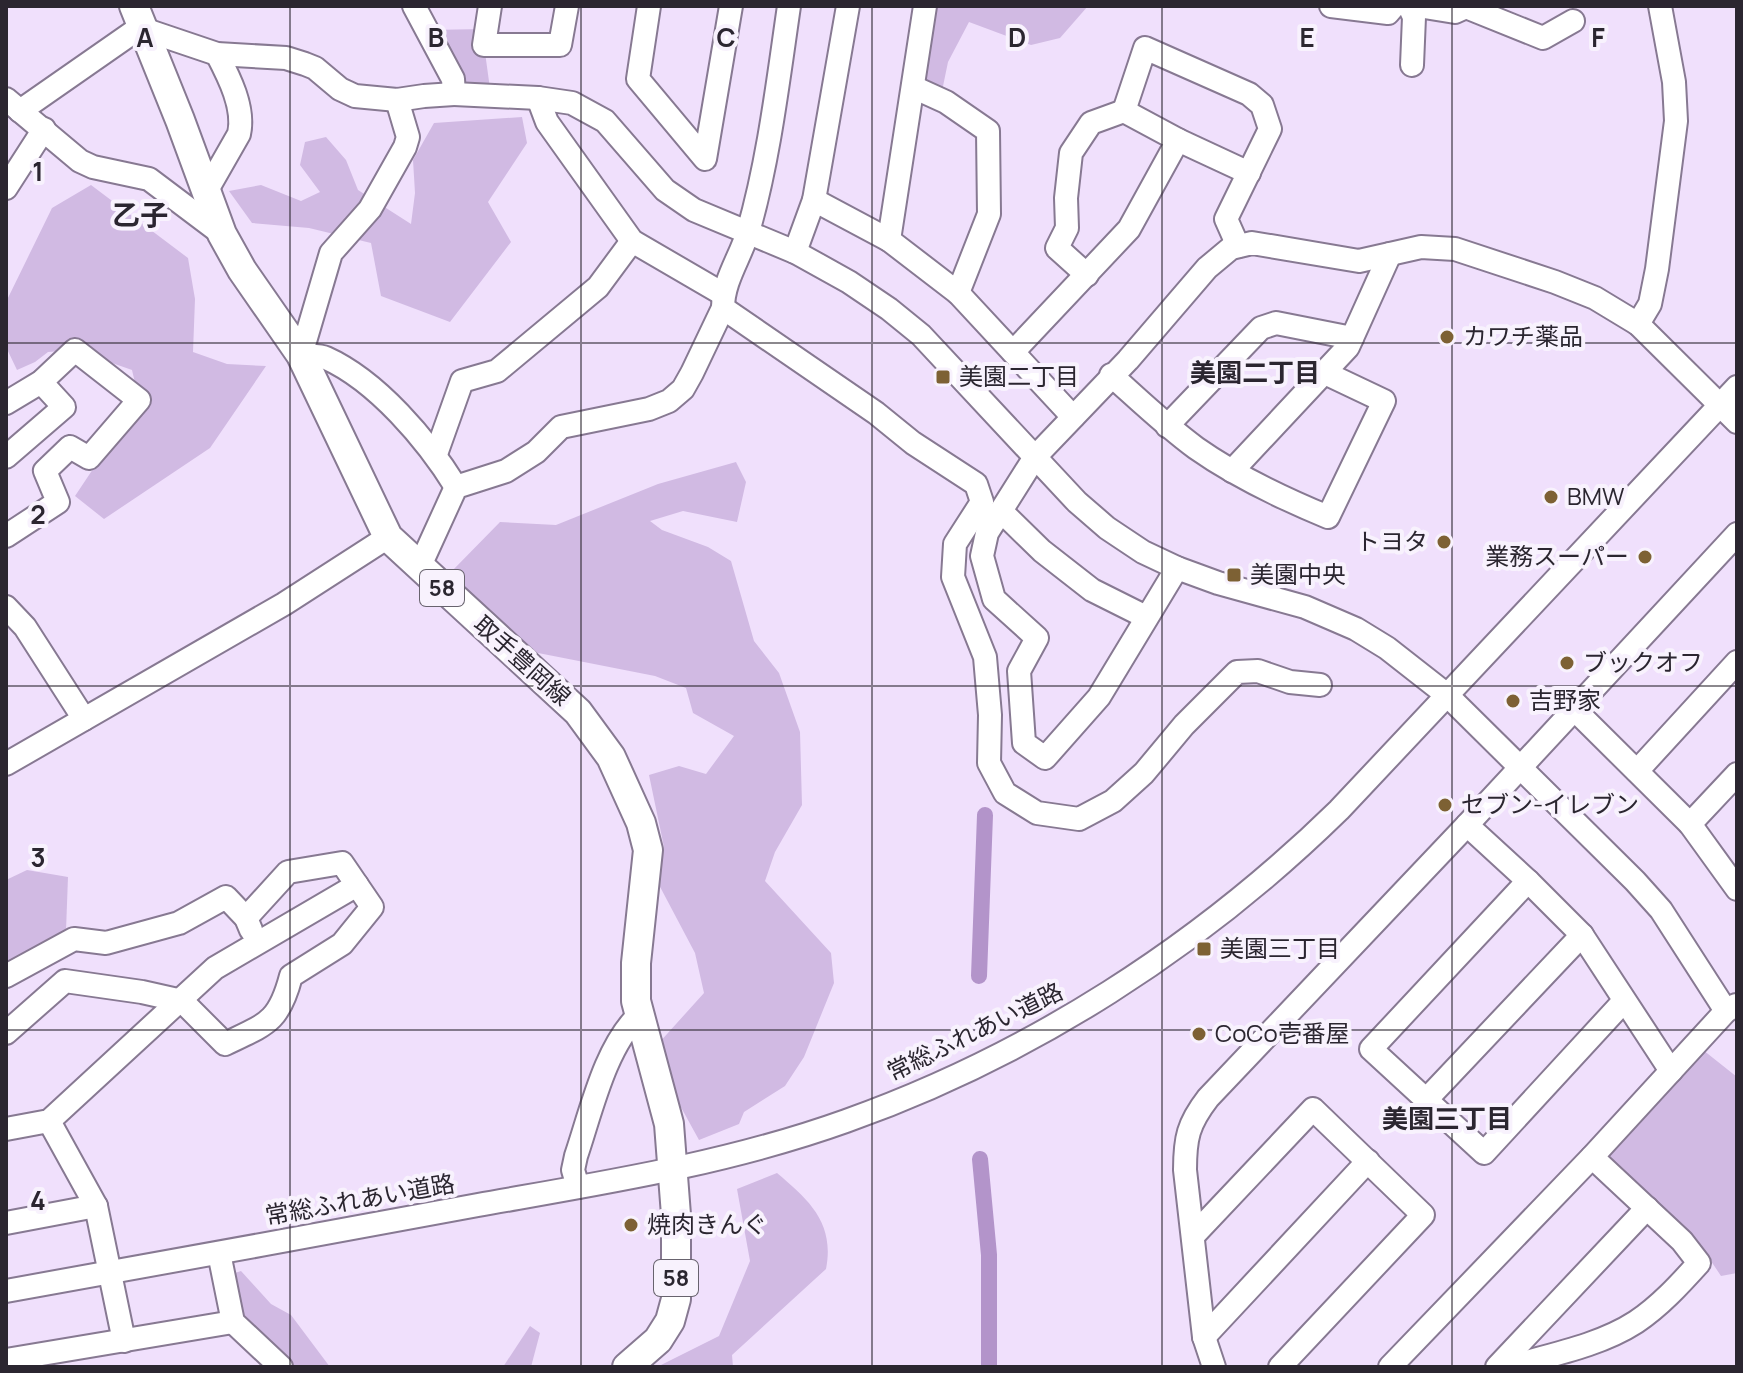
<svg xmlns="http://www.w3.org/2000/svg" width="1743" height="1373" font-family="Manrope,'Noto Sans JP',sans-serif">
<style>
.green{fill:#d1bae3}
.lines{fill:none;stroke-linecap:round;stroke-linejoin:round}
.canal{stroke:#b394ca;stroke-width:16}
.minor-casing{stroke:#877992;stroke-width:26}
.major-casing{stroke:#877992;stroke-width:32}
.minor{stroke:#fff;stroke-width:22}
.major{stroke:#fff;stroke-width:28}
.grid{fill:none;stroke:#2b2630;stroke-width:2;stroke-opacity:0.55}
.poi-dot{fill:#7d6134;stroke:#f8f2fd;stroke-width:3}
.labels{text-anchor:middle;stroke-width:8;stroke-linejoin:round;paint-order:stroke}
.shield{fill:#f8f2fd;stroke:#68636e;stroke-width:2}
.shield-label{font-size:22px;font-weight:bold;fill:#2b2630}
.poi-label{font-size:24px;fill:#2b2630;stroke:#f8f2fd;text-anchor:start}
.street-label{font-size:24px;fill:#2b2630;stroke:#f8f2fd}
.neighbourhood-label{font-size:26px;font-weight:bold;fill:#2b2630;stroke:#f8f2fd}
.quarter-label{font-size:28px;font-weight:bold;fill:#2b2630;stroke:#f8f2fd}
.grid-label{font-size:26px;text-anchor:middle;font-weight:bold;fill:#2b2630;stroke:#f8f2fd;stroke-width:8;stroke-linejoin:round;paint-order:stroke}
</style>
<rect width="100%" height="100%" fill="#f0e0fc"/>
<g class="green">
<path d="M932,6H1088L1060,38L1031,45L969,22L948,62L942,91L921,83Z"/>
<path d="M486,29L484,45L491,96L454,94L426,30Z"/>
<path d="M522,117L527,143L488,202L511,242L450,322L381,296L371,243L309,228L252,223L229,191L261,185L301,201L320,192L300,165L305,142L326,137L346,160L358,190L411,224L415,193L413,160L434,123Z"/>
<path d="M91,185L188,258L195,299L193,352L227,364L266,366L210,448L104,519L75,496L139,400L132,370L75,350L48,352L35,362L17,370L6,347V302L52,208Z"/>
<path d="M736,462L746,482L737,522L683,511L650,521L662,530L708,547L731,561L754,641L779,673L800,732L802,805L775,852L765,881L831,953L834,983L804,1057L785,1086L744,1112L739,1124L699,1140L677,1100L658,1044L704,993L695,953L658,883L664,847L649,775L679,766L706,774L734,736L693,713L686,688L655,676L528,651L493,625L452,571L500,522L556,525L658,484Z"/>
<path d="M27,870L68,877L66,931L6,962V880Z"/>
<path d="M1703,1050L1737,1077V1273L1721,1276L1707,1255L1604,1160Z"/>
<path d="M777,1173C809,1200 835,1223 826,1269L732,1355L733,1367H657L719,1336L750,1261L737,1189Z"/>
<path d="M241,1271L271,1304L291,1315L330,1367H293L240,1311L232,1274Z"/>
<path d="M530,1326L540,1333L531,1367H503Z"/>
</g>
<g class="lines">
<g class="canal">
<path d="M979,976L985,815"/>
<path d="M980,1159L989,1255V1367"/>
</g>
<g class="minor-casing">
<g id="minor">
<path d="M490,6L484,45H560L567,6"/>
<path d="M649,6L638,79L705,159L731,6"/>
<path d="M1331,6L1388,13L1394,6"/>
<path d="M1409,6L1414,17L1412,65"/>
<path d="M1418,6L1455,12L1466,7L1543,38L1573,21"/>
<path d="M143,29L217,54L286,58L305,64L315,68L340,89L355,96L397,100L424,96L454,94L453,79L414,6"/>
<path d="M913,87L946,102L988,131L989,214L958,293"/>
<path d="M454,94L538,98L572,103L605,121L665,190L694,210L795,252L849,282L889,309L921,335L1077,502L1107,528L1143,552L1177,568L1218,583L1305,607L1356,629L1387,648L1447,695L1635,881L1661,910L1726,1011"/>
<path d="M538,98L547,122L632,241L723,294"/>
<path d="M6,99L80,161L93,167L149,179L222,234"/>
<path d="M397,100L408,137L405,147L370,209L331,253L301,355C309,356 319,355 326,358C377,381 427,440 456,487"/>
<path d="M20,111L142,26"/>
<path d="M1124,111L1145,48L1249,94L1262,105L1270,129L1226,219L1238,246"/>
<path d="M6,188L44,129"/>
<path d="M207,190L239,134C245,108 229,77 217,54"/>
<path d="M814,200L889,240L958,293L1073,417"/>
<path d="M889,240L925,6"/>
<path d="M795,252L814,200L848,6"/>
<path d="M1087,275L1057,248L1067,228L1066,198L1071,153L1091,123L1124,111L1178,140L1249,173"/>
<path d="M723,308L876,413L913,443L976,484L982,502L955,544L953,577L985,657L990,715L989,763L1005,793L1037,813L1079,819L1113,801L1144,773L1184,725L1237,672L1258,671L1290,682L1320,685"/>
<path d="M1638,324L1650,304L1657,269L1676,121L1674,82L1660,6"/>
<path d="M1013,352L1129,229L1178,140"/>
<path d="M1111,375C1139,400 1166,426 1196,448C1237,477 1282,498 1328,517L1384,401L1325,373"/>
<path d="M6,403L41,382L75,350L139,400L89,458L70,447L45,471L58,502L6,536"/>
<path d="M1167,426L1261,328L1276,323L1352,338"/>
<path d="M436,454L462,381L497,371L598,287L632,241"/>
<path d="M6,457L64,407L41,382"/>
<path d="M1232,471L1348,347L1390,254"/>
<path d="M1001,511L1042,551L1092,590L1146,617"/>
<path d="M419,568L456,487L506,471L536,452L561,427L649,409L669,401L683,389L692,373L723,308C723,281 740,258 748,232C769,159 778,81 789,6"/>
<path d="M1177,568L1099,697L1045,758L1024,743L1019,671L1037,638L994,599L982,556L987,533L1035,457L1128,360L1207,268L1231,248L1252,243L1359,261L1421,247L1455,249L1555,282L1595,298L1638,324L1737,422"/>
<path d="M6,607L25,627L84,719"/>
<path d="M1574,709L1690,824L1737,889"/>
<path d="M6,764L284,604L388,537"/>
<path d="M1637,771L1737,662"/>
<path d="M1690,824L1737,774"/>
<path d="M1467,825L1528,881L1582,935L1671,1071"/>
<path d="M1528,881L1371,1049L1484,1153L1624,1001"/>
<path d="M6,976L74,939L106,943L179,923L226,897L246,918L251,930"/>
<path d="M6,1033L65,981L142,992L182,1001L225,1044C267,1024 279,1022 291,976L342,944L372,907L342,863L288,872L246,918"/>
<path d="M1425,1101L1582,935"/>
<path d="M49,1121L96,1206L124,1341"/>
<path d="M6,1129L49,1121L215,968L357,885"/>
<path d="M578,1187L573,1170L576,1156C591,1112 605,1047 639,1015"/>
<path d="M6,1223L96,1206"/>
<path d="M1193,1236L1313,1109L1423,1215L1280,1367"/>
<path d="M219,1253L233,1322L281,1367"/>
<path d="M6,1291C163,1263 321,1234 478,1205C602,1183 726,1164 846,1121C1031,1055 1199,947 1339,810L1737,387"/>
<path d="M1204,1337L1368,1161"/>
<path d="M6,1360L233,1322"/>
<path d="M1214,1367L1204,1337L1185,1170C1185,1138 1188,1124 1208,1098L1467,825L1737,534"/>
<path d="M1390,1367L1592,1157L1726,1011L1736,1005"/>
<path d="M1497,1367L1647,1208"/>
<path d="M1508,1367C1550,1355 1599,1346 1636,1322C1660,1306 1680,1284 1699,1263L1682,1241L1592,1157"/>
</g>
</g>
<g class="major-casing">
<path id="major" d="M134,6L180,120L222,234L242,270L301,355L388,537L578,712L611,757L641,823L648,850L636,963V1001L669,1124L676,1215V1299L670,1321L658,1340L627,1367"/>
</g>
<use href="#minor" class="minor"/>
<use href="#major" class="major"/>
</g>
<path class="grid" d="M290,6V1367M581,6V1367M872,6V1367M1162,6V1367M1452,6V1367M6,343H1737M6,686H1737M6,1030H1737"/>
<g class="poi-dot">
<circle cx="1447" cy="337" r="8"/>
<rect x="935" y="369" width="16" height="16" rx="4"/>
<circle cx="1551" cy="497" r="8"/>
<circle cx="1444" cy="542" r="8"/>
<circle cx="1645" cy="557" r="8"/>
<rect x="1226" y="567" width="16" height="16" rx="4"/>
<circle cx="1567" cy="663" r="8"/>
<circle cx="1513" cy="701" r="8"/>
<circle cx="1445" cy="805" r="8"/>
<rect x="1196" y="941" width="16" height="16" rx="4"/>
<circle cx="1199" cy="1034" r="8"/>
<circle cx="631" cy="1225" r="8"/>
</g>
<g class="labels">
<g class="shield">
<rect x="420" y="570" width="44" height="36" rx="6"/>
<rect x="654" y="1260" width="44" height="36" rx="6"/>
</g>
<g class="shield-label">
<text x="442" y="596">58</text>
<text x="676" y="1286">58</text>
</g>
<g class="poi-label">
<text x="1463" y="345">カワチ薬品</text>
<text x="959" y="385">美園二丁目</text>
<text x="1567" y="505">BMW</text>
<text x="1428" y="550" text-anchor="end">トヨタ</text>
<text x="1629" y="565" text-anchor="end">業務スーパー</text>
<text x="1250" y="583">美園中央</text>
<text x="1583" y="671">ブックオフ</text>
<text x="1529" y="709">吉野家</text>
<text x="1461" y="813">セブン-イレブン</text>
<text x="1220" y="957">美園三丁目</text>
<text x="1215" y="1042">CoCo壱番屋</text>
<text x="647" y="1233">焼肉きんぐ</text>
</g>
<g class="street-label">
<text transform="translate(522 661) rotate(42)" y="8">取手豊岡線</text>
<text transform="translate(975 1032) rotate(-26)" y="8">常総ふれあい道路</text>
<text transform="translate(360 1200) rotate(-10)" y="8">常総ふれあい道路</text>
</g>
<g class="neighbourhood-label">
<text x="1255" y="382">美園二丁目</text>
<text x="1447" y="1128">美園三丁目</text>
</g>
<g class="quarter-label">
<text x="140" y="225">乙子</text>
</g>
</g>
<g class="grid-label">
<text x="145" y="47">A</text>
<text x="436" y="47">B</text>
<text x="726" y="47">C</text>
<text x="1017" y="47">D</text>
<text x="1307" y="47">E</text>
<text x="1598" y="47">F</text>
<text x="38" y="181">1</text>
<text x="38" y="524">2</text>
<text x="38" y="867">3</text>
<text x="38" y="1210">4</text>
</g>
<rect width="1743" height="1373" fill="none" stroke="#2b2630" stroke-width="16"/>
</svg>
